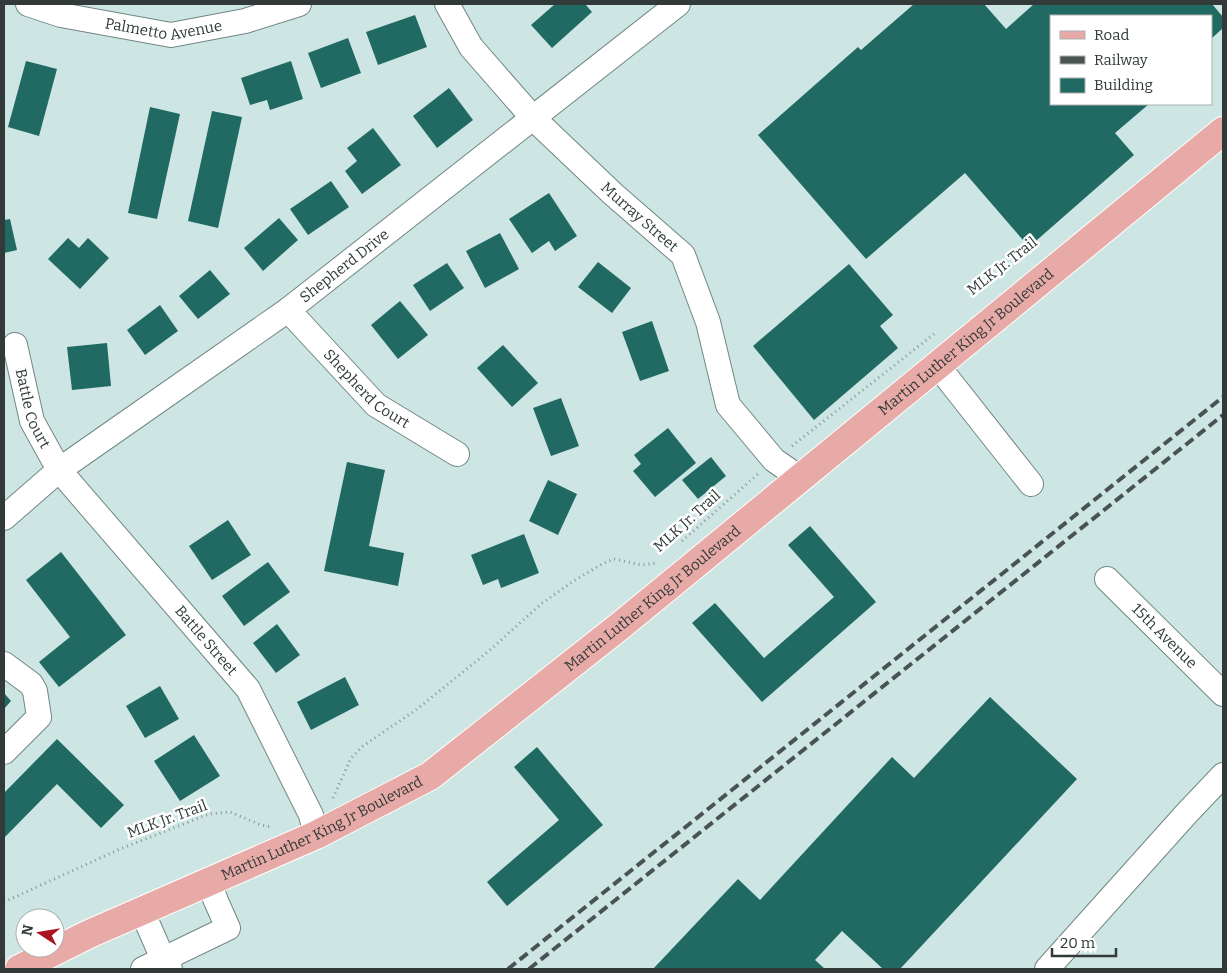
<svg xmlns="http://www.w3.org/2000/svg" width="1227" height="973" font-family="Bitter,serif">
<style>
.building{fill:#206a63}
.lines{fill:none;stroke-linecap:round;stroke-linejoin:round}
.minor-casing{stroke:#718784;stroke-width:26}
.major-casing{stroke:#fff;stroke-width:30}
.path{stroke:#869795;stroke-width:3;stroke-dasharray:1 4;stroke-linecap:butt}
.minor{stroke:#fff;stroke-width:24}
.major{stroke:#e8aaa6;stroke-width:28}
.rail{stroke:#485352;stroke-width:4;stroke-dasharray:10 5;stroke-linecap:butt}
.labels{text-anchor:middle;stroke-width:5;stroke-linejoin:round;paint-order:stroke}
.street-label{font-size:15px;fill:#313a39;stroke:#fff}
</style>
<rect width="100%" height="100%" fill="#cee6e3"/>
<g class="building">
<path d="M555,4H585L592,12L552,48L531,25Z"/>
<path d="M914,4H984L1006,29L1034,4H1212L1223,17V28L1211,39V16H1051V104H1149L1115,133L1134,155L1029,247L965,173L866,259L758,135L858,47L861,50Z"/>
<path d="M415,15L427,47L378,65L366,32Z"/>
<path d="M348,38L361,73L321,88L308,53Z"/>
<path d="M26,61L57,69L39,136L8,127Z"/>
<path d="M291,61L303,99L270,110L267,100L250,105L241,78Z"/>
<path d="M449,88L473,120L437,148L413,116Z"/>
<path d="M150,107L180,114L157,219L128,213Z"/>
<path d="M212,111L242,117L218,228L188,221Z"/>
<path d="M373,128L401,165L362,194L345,171L357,161L347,148Z"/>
<path d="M331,181L349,207L308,235L290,209Z"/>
<path d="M549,193L577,236L555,251L549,241L532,253L509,219Z"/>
<path d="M279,218L298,240L263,271L244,248Z"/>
<path d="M10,219L17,250L4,253V220Z"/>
<path d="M500,233L519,269L485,288L466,251Z"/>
<path d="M68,238L79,248L88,238L109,258L80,289L48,259Z"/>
<path d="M598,262L631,288L612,313L578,287Z"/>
<path d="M447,263L464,288L430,311L413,285Z"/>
<path d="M849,264L893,315L880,326L898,348L814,420L753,346Z"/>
<path d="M210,270L230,294L198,319L179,296Z"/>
<path d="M400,301L428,335L398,359L371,325Z"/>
<path d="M160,305L178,331L145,355L127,330Z"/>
<path d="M652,321L669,371L640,381L622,332Z"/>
<path d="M107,343L111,386L72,390L67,347Z"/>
<path d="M503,345L538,383L512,407L477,368Z"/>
<path d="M561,398L579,446L551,456L533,408Z"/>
<path d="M668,428L696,463L655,497L633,471L641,464L634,455Z"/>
<path d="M711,457L726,476L698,499L682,480Z"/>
<path d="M347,462L385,470L369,546L404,553L398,586L324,571Z"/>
<path d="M548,480L577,494L558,535L529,521Z"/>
<path d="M228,520L251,555L212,580L189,546Z"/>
<path d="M810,526L876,602L762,702L692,623L715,603L764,658L834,597L788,545Z"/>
<path d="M524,534L539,573L501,588L498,579L483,585L471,555Z"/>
<path d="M61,552L126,635L59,687L39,662L70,637L26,580Z"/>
<path d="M268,562L290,592L244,626L222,596Z"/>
<path d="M277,624L300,655L276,673L253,643Z"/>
<path d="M345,677L359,705L311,730L297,702Z"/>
<path d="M160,686L179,719L145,738L126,706Z"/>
<path d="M4,693L11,701L4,709Z"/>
<path d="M990,697L1077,779L900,969H883L842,931L815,960L825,969H653L738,879L760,900L892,757L914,778Z"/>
<path d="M194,735L220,776L180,801L154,761Z"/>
<path d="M57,739L124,805L101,828L57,784L4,838V793Z"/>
<path d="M537,747L603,825L507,906L487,882L559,820L514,767Z"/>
</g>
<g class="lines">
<g class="minor-casing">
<g id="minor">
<path id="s1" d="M28,4L61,15L171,35L245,21L299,4"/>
<path id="s2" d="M447,4L471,47L533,118L613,194L683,255L708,322L728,405L774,460L800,478"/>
<path id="s3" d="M288,310L376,405L457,454"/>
<path id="s4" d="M15,345L32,421L59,470L248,689L311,815L316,835"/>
<path d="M937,365L1031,484"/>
<path id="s5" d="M4,518L59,470L288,310L678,4"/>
<path id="s6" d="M1107,579L1223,694"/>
<path d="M4,664L31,684L35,691L39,717L4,752"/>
<path d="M142,911L163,959L170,969"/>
<path d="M143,969L228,928L216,901L209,882"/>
<path d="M1047,969L1187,813L1223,775"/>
</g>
</g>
<g class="major-casing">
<g id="major">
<path id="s7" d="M19,969L89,934L316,835L430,776L620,626L1223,131"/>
</g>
</g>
<g class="path">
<path d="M792,446L934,334"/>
<path d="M682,541L758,474"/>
<path d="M333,798L351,758L363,746L416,710L490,650L541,604L572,582L602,564L614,559L642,565L657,563"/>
<path d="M4,902L120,849L209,814L230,812L261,825L272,827"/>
</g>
<use href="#minor" class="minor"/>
<use href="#major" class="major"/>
<g class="rail">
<path d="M508,969L1223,397"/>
<path d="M529,969L1223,415"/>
</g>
</g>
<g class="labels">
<g class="street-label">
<text dy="5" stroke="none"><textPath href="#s1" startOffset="139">Palmetto Avenue</textPath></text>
<text dy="5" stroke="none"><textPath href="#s2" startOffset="289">Murray Street</textPath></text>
<text dy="5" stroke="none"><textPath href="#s5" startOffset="424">Shepherd Drive</textPath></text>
<text transform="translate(1002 266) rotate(-38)" y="5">MLK Jr. Trail</text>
<text dy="5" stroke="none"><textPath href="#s7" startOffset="1144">Martin Luther King Jr Boulevard</textPath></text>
<text dy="5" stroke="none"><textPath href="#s3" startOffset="112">Shepherd Court</textPath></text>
<text dy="5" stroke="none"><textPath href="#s4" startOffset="66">Battle Court</textPath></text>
<text transform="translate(687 521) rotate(-42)" y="5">MLK Jr. Trail</text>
<text dy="5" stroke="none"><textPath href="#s7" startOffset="739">Martin Luther King Jr Boulevard</textPath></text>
<text dy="5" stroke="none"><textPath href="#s6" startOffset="81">15th Avenue</textPath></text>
<text dy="5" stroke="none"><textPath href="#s4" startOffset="359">Battle Street</textPath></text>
<text transform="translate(167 819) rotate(-20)" y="5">MLK Jr. Trail</text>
<text dy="5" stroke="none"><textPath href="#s7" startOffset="334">Martin Luther King Jr Boulevard</textPath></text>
</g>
</g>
<rect width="1227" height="973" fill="none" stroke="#313a39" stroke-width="10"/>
<rect x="1050" y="15" width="162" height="90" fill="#ffffff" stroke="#adb0b0"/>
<rect x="1060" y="31" width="25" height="8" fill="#e8aaa6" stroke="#adb0b0"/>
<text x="1094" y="40" font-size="15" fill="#313a39">Road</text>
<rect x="1060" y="56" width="25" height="8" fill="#485352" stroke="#adb0b0"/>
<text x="1094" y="65" font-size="15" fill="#313a39">Railway</text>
<rect x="1060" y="78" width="25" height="15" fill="#206a63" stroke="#adb0b0"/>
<text x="1094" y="90" font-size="15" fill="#313a39">Building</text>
<g transform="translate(40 933) rotate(282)"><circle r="24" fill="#ffffff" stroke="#adb0b0"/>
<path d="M0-4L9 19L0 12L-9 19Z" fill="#a9141e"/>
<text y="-8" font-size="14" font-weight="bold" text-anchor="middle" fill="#313a39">N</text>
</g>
<path d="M1052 948v8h64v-8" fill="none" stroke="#313a39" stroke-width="2.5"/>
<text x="1060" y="948" font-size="15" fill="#313a39" stroke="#ffffff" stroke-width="4" paint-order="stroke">20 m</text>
</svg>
